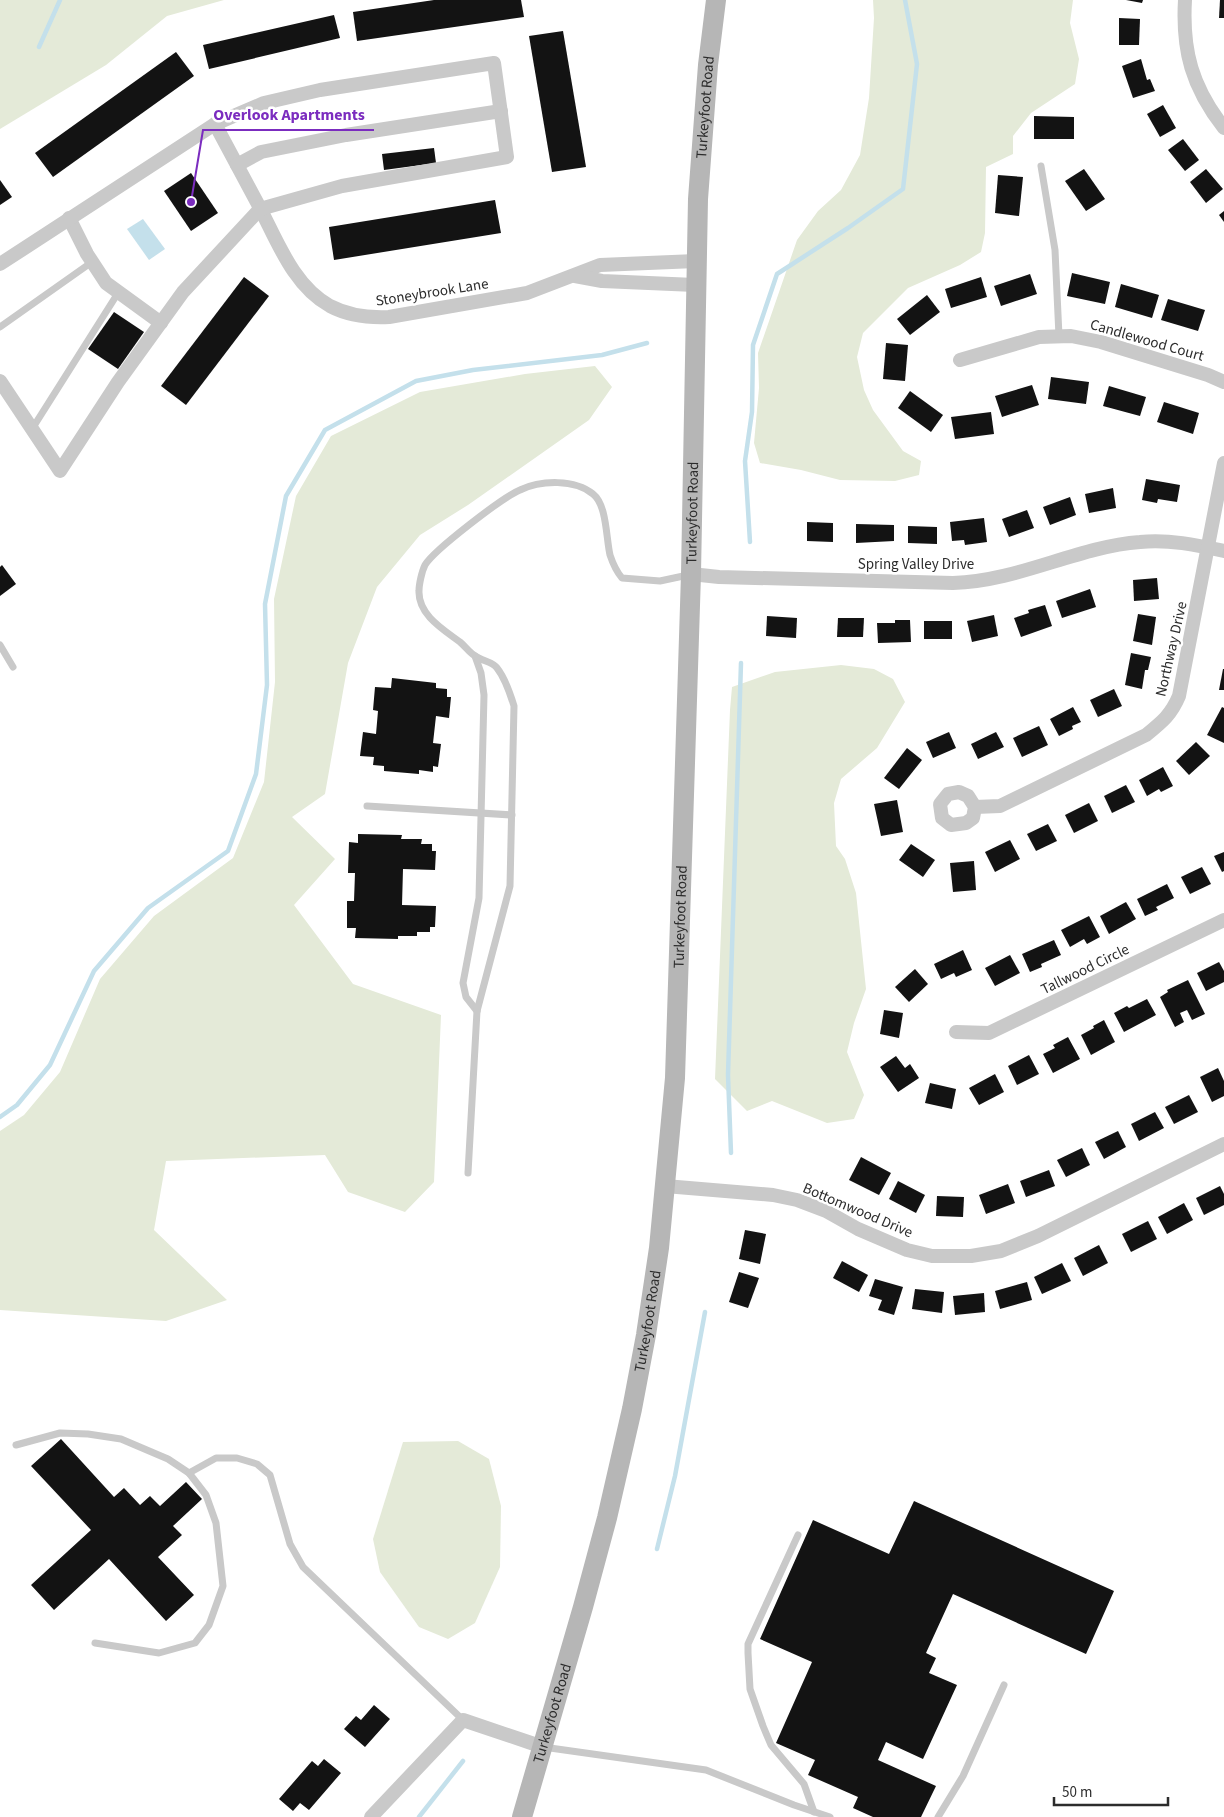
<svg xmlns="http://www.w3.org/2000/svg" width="1224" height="1817" font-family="'Source Sans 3',sans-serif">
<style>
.green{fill:#e4ead8}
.water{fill:#c4e0eb}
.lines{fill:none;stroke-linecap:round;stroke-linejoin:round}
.stream{stroke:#c4e0eb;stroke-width:4.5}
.building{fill:#131313}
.lane{stroke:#c9c9c9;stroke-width:7}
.street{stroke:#c9c9c9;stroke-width:14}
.secondary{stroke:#b6b6b6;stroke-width:20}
.labels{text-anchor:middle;stroke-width:5;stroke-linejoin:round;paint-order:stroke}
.street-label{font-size:15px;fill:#2c2c2c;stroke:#fff}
.leader{fill:none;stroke:#7b2cbf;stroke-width:2}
.callout-dot{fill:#7b2cbf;stroke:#fff;stroke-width:2}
.callout-label{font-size:16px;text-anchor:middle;font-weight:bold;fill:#7b2cbf;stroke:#fff;stroke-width:5;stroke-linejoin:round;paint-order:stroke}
</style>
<rect width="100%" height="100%" fill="#fff"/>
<g class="green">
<path d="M0,0H224L167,16L106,65L0,129Z"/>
<path d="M873,0H1073L1070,23L1079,59L1075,84L1031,113L1013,136V154L986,167L985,233L981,252L960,265L908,288L863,333L857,357L864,390L873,410L903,451L921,461L919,475L895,481L840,480L801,470L760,463L754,443L759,388L758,353L797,240L818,211L841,190L860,155L869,98L874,18Z"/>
<path d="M595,366L612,387L589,420L468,505L420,535L377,587L348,663L325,794L292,817L335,859L294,905L353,984L441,1015L434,1182L405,1212L348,1192L325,1155L166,1161L154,1230L227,1300L166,1321L0,1310V1131L24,1115L60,1072L100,979L154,916L233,858L264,782L275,682L274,599L296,496L331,436L420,392L525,374Z"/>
<path d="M841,665L874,669L893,679L905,702L877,748L841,779L834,803L836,846L845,859L856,893L866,989L854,1023L847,1052L864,1095L854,1119L827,1123L772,1101L747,1111L715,1079L730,710L732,687L775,672Z"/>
<path d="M458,1441L489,1459L501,1506L500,1567L475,1623L448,1639L419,1627L380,1572L373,1539L403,1442Z"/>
</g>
<path class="water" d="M143,219L165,249L149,260L127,229Z"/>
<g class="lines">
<g class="stream">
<path d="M39,47L60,0"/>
<path d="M750,542L745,461L752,412L753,345L777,274L848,228L903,189L917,64L905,0"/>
<path d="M0,1117L17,1105L50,1065L94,971L148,908L228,851L256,774L267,685L265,604L286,496L325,430L416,381L473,370L602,355L647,343"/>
<path d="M731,1153L728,1075L741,663"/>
<path d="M657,1549L675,1476L705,1312"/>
<path d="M419,1817L463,1761"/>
</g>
</g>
<g class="building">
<path d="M434,0H521L524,17L357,41L353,12Z"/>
<path d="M1126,0H1143L1142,3Z"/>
<path d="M1220,0H1224V18H1219Z"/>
<path d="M334,15L340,38L209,69L203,45Z"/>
<path d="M1119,18L1140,19L1139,45H1119Z"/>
<path d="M563,31L586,167L552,172L529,36Z"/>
<path d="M176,52L194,76L53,177L35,153Z"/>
<path d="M1141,59L1147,80L1150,79L1155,91L1133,98L1122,66Z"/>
<path d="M1163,105L1176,128L1160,137L1147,114Z"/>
<path d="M1034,116L1074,117V139H1034Z"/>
<path d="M1183,139L1199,160L1185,171L1168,150Z"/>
<path d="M434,148L436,163L384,170L382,154Z"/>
<path d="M1084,169L1105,199L1086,211L1065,181Z"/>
<path d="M1206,169L1223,189L1206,203L1190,182Z"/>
<path d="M191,173L218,213L191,231L164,191Z"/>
<path d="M998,175L1023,177L1019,216L995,213Z"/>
<path d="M0,180L12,197L0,205Z"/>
<path d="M495,200L501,233L334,260L329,227Z"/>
<path d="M1224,211V222L1219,215Z"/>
<path d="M1072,273L1110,282L1105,304L1067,296Z"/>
<path d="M1030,274L1037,294L1001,306L994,286Z"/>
<path d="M244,277L269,296L186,405L161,386Z"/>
<path d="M981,277L987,297L951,308L945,289Z"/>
<path d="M1121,284L1159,295L1152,318L1115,307Z"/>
<path d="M927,295L940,312L910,335L897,319Z"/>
<path d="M1168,299L1205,310L1198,331L1161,320Z"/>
<path d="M114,312L144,332L118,369L88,349Z"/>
<path d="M886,343L908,345L905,381L883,379Z"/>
<path d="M1051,377L1089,382L1086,404L1048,399Z"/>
<path d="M1032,385L1039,405L1002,417L995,396Z"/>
<path d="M1109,386L1146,397L1140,416L1103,406Z"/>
<path d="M910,391L943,415L931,432L898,408Z"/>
<path d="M1164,402L1199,413L1193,434L1157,422Z"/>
<path d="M991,412L994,434L955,439L951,417Z"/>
<path d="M1146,479L1180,485L1177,502L1158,499L1157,503L1142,500Z"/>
<path d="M1113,488L1116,508L1089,513L1085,494Z"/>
<path d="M1070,497L1076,515L1050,525L1043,507Z"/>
<path d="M1027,510L1034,528L1009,537L1002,519Z"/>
<path d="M984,518L987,542L965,545L964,540L952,541L950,522Z"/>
<path d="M807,522L833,523V542L807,541Z"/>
<path d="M856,524L894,525V541L856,543Z"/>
<path d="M908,526L937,527V544L908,543Z"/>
<path d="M2,565L16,584L0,596V567Z"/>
<path d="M1157,578L1159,599L1134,601L1133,580Z"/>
<path d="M1090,589L1096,607L1062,618L1056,601Z"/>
<path d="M1045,605L1052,626L1021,637L1014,618L1029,613L1028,610Z"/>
<path d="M1138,614L1156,617L1152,645L1133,641Z"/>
<path d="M994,615L998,636L972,642L967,621Z"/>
<path d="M767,616L797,618L796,638L766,636Z"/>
<path d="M838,618H864L863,637H837Z"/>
<path d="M895,620H910L911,642L878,643L877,623H895Z"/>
<rect x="924" y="621" width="28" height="18"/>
<path d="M1131,653L1151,657L1148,670H1145L1142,689L1125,685Z"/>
<path d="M1223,669H1224V690H1219Z"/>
<path d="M392,678L436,683V688L447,689V697H451L449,718L436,716L433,743L441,744L438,767L433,766V772L419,770V774L384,771V766L373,765L374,757L360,756L363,732L376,734L378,711L373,710L375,687L391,688Z"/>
<path d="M1114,689L1122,706L1098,717L1090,700Z"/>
<path d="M1073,707L1081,722L1072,726L1073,729L1059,736L1050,719Z"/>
<path d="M1222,707L1224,708V743L1207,735Z"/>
<path d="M1039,726L1048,745L1022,757L1013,738Z"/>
<path d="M949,732L956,748L933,758L926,742Z"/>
<path d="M996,732L1004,747L978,759L971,744Z"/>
<path d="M1196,742L1210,756L1189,775L1176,761Z"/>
<path d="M907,748L922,760L899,789L884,778Z"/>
<path d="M1163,767L1173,786L1161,792L1159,789L1147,796L1139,780Z"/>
<path d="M1126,785L1135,802L1112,813L1104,796Z"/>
<path d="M897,800L903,832L881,836L874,804Z"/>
<path d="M1089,803L1098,821L1074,833L1065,815Z"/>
<path d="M1048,824L1057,841L1036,851L1027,834Z"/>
<path d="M358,834L402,835L401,839H422L421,844H432V851H436L435,870L403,869L402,905L436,906L435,927H430V932H417V936H398V939L355,938L356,928H347V901H354L355,873H348L349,842L358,843Z"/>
<path d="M1010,840L1020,859L995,872L985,852Z"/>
<path d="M911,844L935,860L923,877L899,860Z"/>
<path d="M1224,852V871L1222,872L1214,856Z"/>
<path d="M974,861L976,890L953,892L950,863Z"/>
<path d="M1202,867L1211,884L1190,894L1181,877Z"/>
<path d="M1167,884L1174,898L1156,907L1158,910L1145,916L1137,899Z"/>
<path d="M1126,902L1136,919L1109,934L1100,916Z"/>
<path d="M1089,916L1100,937L1087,944L1084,939L1070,947L1061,930Z"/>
<path d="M1054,940L1061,955L1041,964L1042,967L1030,972L1022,954Z"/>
<path d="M963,950L972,970L956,977L954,973L941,979L934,964Z"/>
<path d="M1010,955L1020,973L995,986L985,968Z"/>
<path d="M1219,962L1224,971V982L1206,991L1197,973Z"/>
<path d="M915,969L928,984L909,1002L895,987Z"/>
<path d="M1188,980L1205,1014L1192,1020L1187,1010L1180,1013L1184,1022L1175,1027L1160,997L1168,992L1167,990Z"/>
<path d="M1147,999L1156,1015L1124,1032L1114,1013L1127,1006L1129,1008Z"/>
<path d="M884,1010L903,1013L899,1038L880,1034Z"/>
<path d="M1104,1020L1115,1042L1091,1055L1081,1035L1094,1028L1093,1026Z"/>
<path d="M1068,1037L1080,1059L1053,1073L1043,1054L1055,1048L1053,1045Z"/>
<path d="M1029,1055L1039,1074L1017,1085L1008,1066Z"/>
<path d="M896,1056L905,1068L910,1064L919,1078L898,1092L880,1067Z"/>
<path d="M1218,1068L1224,1081V1096L1212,1102L1200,1077Z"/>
<path d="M995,1074L1004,1092L979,1105L969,1088Z"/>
<path d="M930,1083L956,1089L952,1109L925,1103Z"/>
<path d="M1189,1095L1198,1112L1174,1124L1165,1107Z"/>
<path d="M1155,1112L1164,1128L1139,1141L1131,1124Z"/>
<path d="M1118,1131L1126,1147L1104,1159L1095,1142Z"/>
<path d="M1082,1148L1090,1165L1066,1177L1057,1160Z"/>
<path d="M861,1157L891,1173L879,1195L849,1180Z"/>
<path d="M1049,1170L1055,1186L1026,1197L1020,1181Z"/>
<path d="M898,1181L925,1195L916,1213L889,1199Z"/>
<path d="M1008,1184L1015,1203L986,1214L979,1195Z"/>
<path d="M1220,1186L1224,1194V1205L1204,1215L1196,1198Z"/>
<path d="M937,1196L964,1197L963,1217L936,1216Z"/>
<path d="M1184,1203L1193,1220L1167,1234L1158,1217Z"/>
<path d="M1148,1221L1157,1239L1131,1252L1122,1234Z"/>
<path d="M745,1230L766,1234L760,1264L739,1259Z"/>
<path d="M1099,1245L1108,1263L1083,1276L1074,1258Z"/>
<path d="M842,1261L868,1275L859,1292L833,1278Z"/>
<path d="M1062,1263L1071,1281L1042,1294L1034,1277Z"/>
<path d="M739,1272L759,1278L748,1308L729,1302Z"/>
<path d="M875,1279L903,1287L894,1315L878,1310L882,1300L869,1296Z"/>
<path d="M1027,1282L1032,1300L1000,1309L995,1291Z"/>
<path d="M915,1289L944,1292L942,1313L912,1309Z"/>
<path d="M984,1293L985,1312L955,1315L953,1296Z"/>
<path d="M61,1439L114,1497L124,1488L140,1505L150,1496L160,1506L186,1482L202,1499L173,1526L182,1535L158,1557L194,1595L166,1621L109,1559L54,1610L31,1585L91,1530L31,1466Z"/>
<path d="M914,1501L1114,1591L1086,1654L953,1594L926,1653L936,1658L929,1673L957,1685L923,1759L886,1742L878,1760L936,1786L921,1817H873L853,1808L858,1797L808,1775L815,1760L776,1743L812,1662L760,1639L813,1520L889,1554Z"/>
<path d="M374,1705L390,1719L365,1747L344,1729L356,1716L361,1720Z"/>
<path d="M324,1759L341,1773L309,1810L300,1803L293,1811L279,1799L312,1761L318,1766Z"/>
</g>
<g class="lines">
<g class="lane">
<path d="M1041,166L1055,250L1059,336"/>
<path d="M0,327L92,262"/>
<path d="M32,429L118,293"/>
<path d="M0,645L13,667"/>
<path d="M475,656L481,673L484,695L479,898L463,983L466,997L477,1011"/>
<path d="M367,806L512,815"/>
<path d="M468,1173L477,1011L510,886L514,706C510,693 505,678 497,668C493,662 483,661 477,657C470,654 466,647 460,642C444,630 418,615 419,591C419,584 422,571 425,565C434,550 503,497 520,490C541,480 575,479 593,494C607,505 606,538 610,555C613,564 616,571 622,578L660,581L688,575"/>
<path d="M16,1445L60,1433L88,1434L121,1439L168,1459L189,1473L206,1495L216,1523L223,1586L209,1625L195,1643L159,1653L95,1643"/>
<path d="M189,1473L216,1458H237L257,1464L270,1475L290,1544L303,1567L463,1720"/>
<path d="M798,1535L759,1620L748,1644V1653L750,1689L763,1726L771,1745L804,1784L814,1812"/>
<path d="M543,1747L706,1770L794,1805L830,1817"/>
<path d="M938,1817L963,1776L1004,1685"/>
</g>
<g class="street">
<path d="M1185,0C1182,51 1192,87 1224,128"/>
<path d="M215,124C230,152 245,180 260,208C278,243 294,286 330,306C349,316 368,318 389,317L527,293L600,265L696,261"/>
<path d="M237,165L261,152L346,135L501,111"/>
<path d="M69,218L87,254L106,283L161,323"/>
<path d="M0,264L215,124L264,103L320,90L494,63L507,157L342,186L260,209L183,292L118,382L60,471L0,381"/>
<path d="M575,276L602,281L695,285"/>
<path d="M960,360L1039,337L1071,336L1101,342L1208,375L1224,382"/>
<path d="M691,574L719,577L953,583C1019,581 1076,547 1140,542C1168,539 1197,545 1224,551"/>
<path d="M959,792L968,796L975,807L973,818L966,823L951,825L942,818L940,804L948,794Z"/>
<path d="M975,807L1000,806L1146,735C1162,722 1171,715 1179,696L1224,463"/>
<path d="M956,1032L989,1033L1224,920"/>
<path d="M665,1186L773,1195L797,1200L826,1211L858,1229L907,1250L932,1256H971L1001,1251L1038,1236L1224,1144"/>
<path d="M371,1817L463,1720L543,1747"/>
</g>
<path class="secondary" id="s1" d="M522,1817L583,1607L607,1518L632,1409L646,1335L659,1248L675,1078L691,574L698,199L708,65L716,0"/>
</g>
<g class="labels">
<g class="street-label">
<text dy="5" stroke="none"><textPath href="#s1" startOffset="1728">Turkeyfoot Road</textPath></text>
<text transform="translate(432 292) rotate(-9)" y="5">Stoneybrook Lane</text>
<text transform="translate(1147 340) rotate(16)" y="5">Candlewood Court</text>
<text dy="5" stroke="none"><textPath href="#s1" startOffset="1322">Turkeyfoot Road</textPath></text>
<text x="916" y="569">Spring Valley Drive</text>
<text transform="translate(1171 649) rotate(-77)" y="5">Northway Drive</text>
<text dy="5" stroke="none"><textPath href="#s1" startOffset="918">Turkeyfoot Road</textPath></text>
<text transform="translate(1085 969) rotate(-26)" y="5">Tallwood Circle</text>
<text transform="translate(858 1210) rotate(23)" y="5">Bottomwood Drive</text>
<text dy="5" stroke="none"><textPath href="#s1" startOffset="512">Turkeyfoot Road</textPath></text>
<text dy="5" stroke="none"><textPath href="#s1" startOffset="108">Turkeyfoot Road</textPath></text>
</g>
</g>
<path class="leader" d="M191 202L203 130H374"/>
<circle class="callout-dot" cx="191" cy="202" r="5"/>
<g class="callout-label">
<text x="289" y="120">Overlook Apartments</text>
</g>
<path d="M1054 1797v8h114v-8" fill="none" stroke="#2c2c2c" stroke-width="2.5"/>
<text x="1062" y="1797" font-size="15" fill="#2c2c2c" stroke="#ffffff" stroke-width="4" paint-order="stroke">50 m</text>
</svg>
